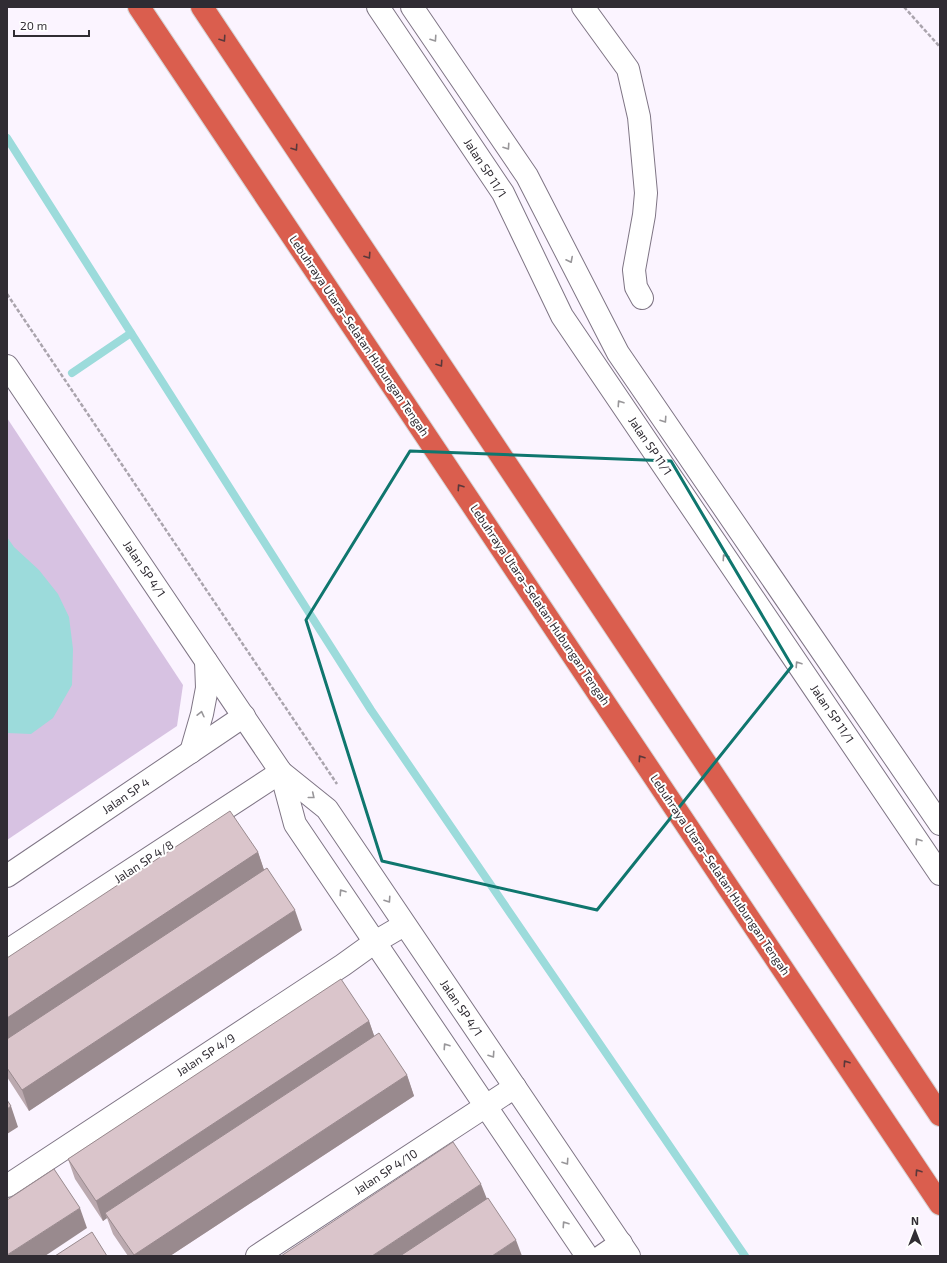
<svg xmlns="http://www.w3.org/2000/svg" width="947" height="1263" font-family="'Exo 2',sans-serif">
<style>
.green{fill:#d7c2e2}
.water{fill:#9cdbdb}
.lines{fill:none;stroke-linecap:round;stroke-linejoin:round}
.stream{stroke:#9cdbdb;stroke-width:8}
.minor-casing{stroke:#7f7585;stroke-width:24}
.highway-casing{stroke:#d6d5d6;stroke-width:24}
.path{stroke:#aaa4ad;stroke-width:2.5;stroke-dasharray:4 2;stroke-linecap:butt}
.minor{stroke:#fff;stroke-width:22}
.highway{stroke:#da5e4e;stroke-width:22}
.wall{fill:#bba9af}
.shaded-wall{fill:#998a8e}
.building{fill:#dac5cb;stroke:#998a8e}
.oneway{stroke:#5a383a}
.oneway2{stroke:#989699}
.marked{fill:none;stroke:#0f766e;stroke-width:3;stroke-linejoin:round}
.labels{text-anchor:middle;stroke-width:4;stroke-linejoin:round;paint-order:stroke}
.street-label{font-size:12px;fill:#302c33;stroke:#fff}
</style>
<rect width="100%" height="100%" fill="#fbf4ff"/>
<path class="green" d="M7,418L183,685L177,726L7,840Z"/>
<path class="water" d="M7,537L14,547L39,570L58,594L69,617L73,649L72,685L53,718L31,734L7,733Z"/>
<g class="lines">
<g class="stream">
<path d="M7,138L371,710L745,1256"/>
<path d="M72,373L131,333"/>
</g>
<g class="minor-casing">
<g id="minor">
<path d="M378,7L503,193L562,316L940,874"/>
<path d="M412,7L527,176L618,353L940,824"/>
<path d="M583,7L628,69L639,117L646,193L644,215L634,270L636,287L642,298"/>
<path d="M7,366L281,772L327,809L629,1256"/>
<path d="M191,752L202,714L207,688L206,661"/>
<path d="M281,772L295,824L587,1256"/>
<path d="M7,876L244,716"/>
<path d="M7,951L281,772"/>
<path d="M7,1186L343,965L375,942L404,925"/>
<path d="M257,1256L515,1087"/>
<path d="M602,1256L621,1243"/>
</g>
</g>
<g class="highway-casing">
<g id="highway">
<path d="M139,7L940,1204"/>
<path d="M202,7L940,1115"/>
</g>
</g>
<g class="path">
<path d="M904,7L940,47"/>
<path d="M7,294L337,784"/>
</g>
<use href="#minor" class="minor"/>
<use href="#highway" class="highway"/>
</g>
<g class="wall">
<path d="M258,852L264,870L302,930L29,1111L7,1077V958Z"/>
<path d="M369,1021L374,1036L407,1075L414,1096L170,1256H128L113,1234L107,1218L103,1221L75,1179L68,1159Z"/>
</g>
<g class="shaded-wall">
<path d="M258,852L265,873L7,1043V1018Z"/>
<path d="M295,910L302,930L29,1111L22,1090Z"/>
<path d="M369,1021L376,1041L105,1213L107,1218L103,1221L96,1201Z"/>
<path d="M407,1075L414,1096L170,1256H134V1255Z"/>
<path d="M11,1106L18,1127L7,1134V1109Z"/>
<path d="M481,1184L489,1204L411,1256H372Z"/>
<path d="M80,1208L87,1228L45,1256H7V1255Z"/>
<path d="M516,1240L522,1256H492Z"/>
</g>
<g class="building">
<path d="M230,811L258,852L7,1018V958Z"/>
<path d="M267,868L295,910L22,1090L7,1068V1039Z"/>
<path d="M341,979L369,1021L96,1201L68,1159Z"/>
<path d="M379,1033L407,1075L134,1255L105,1213Z"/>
<path d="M7,1100L11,1106L7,1109Z"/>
<path d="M453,1142L481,1184L372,1256H281Z"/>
<path d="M54,1169L80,1208L7,1255V1200Z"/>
<path d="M488,1198L516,1240L492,1256H400Z"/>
<path d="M92,1232L107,1256H55Z"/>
</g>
<defs><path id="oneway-chevron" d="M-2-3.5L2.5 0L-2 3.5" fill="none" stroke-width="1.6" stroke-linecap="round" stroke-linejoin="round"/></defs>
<g class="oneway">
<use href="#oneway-chevron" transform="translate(223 39) rotate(56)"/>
<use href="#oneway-chevron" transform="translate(295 148) rotate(56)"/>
<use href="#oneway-chevron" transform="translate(368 256) rotate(56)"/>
<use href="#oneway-chevron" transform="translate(440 364) rotate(56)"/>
<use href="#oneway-chevron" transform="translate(460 487) rotate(-124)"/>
<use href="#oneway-chevron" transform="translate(641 758) rotate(-124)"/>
<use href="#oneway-chevron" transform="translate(846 1063) rotate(-124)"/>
<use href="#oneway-chevron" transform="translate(918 1172) rotate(-124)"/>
</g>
<g class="oneway2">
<use href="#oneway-chevron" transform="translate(434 39) rotate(56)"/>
<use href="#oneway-chevron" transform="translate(507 147) rotate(56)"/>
<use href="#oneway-chevron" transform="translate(570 260) rotate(63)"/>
<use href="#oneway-chevron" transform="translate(620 403) rotate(-124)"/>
<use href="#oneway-chevron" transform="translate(664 420) rotate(56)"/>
<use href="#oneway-chevron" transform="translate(725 557) rotate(-124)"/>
<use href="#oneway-chevron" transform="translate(798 664) rotate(-124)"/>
<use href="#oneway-chevron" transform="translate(201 714) rotate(-77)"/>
<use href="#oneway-chevron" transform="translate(312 796) rotate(39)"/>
<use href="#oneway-chevron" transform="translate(918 841) rotate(-124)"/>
<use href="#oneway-chevron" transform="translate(342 892) rotate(-124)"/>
<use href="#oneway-chevron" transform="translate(388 900) rotate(56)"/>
<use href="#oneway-chevron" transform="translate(446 1046) rotate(-124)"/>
<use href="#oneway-chevron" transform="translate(492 1055) rotate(56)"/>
<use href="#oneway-chevron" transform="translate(566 1162) rotate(56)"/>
<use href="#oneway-chevron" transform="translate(565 1224) rotate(-124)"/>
</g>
<path class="marked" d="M410,451L671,461L792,666L597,910L382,861L306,620Z"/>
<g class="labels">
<g class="street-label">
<text transform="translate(485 168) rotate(57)" y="4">Jalan SP 11/1</text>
<text transform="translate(359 336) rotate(56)" y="4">Lebuhraya Utara–Selatan Hubungan Tengah</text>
<text transform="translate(650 446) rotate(56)" y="4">Jalan SP 11/1</text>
<text transform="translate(144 569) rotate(56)" y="4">Jalan SP 4/1</text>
<text transform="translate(540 605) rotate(56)" y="4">Lebuhraya Utara–Selatan Hubungan Tengah</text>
<text transform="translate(832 714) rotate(56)" y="4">Jalan SP 11/1</text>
<text transform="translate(126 796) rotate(-34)" y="4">Jalan SP 4</text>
<text transform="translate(144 862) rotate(-33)" y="4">Jalan SP 4/8</text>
<text transform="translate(720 875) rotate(56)" y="4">Lebuhraya Utara–Selatan Hubungan Tengah</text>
<text transform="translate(461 1008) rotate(56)" y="4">Jalan SP 4/1</text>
<text transform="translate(206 1055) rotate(-33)" y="4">Jalan SP 4/9</text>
<text transform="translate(386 1172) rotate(-33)" y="4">Jalan SP 4/10</text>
</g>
</g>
<rect width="947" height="1263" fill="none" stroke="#302c33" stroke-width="16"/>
<g transform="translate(915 1231)" stroke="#ffffff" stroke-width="3" paint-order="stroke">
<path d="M0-3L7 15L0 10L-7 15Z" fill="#302c33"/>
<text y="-6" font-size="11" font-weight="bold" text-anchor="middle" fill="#302c33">N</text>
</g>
<path d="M14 30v6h75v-6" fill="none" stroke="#302c33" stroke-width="2"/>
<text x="20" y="30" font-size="12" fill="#302c33" stroke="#ffffff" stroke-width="3" paint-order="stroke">20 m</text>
</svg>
